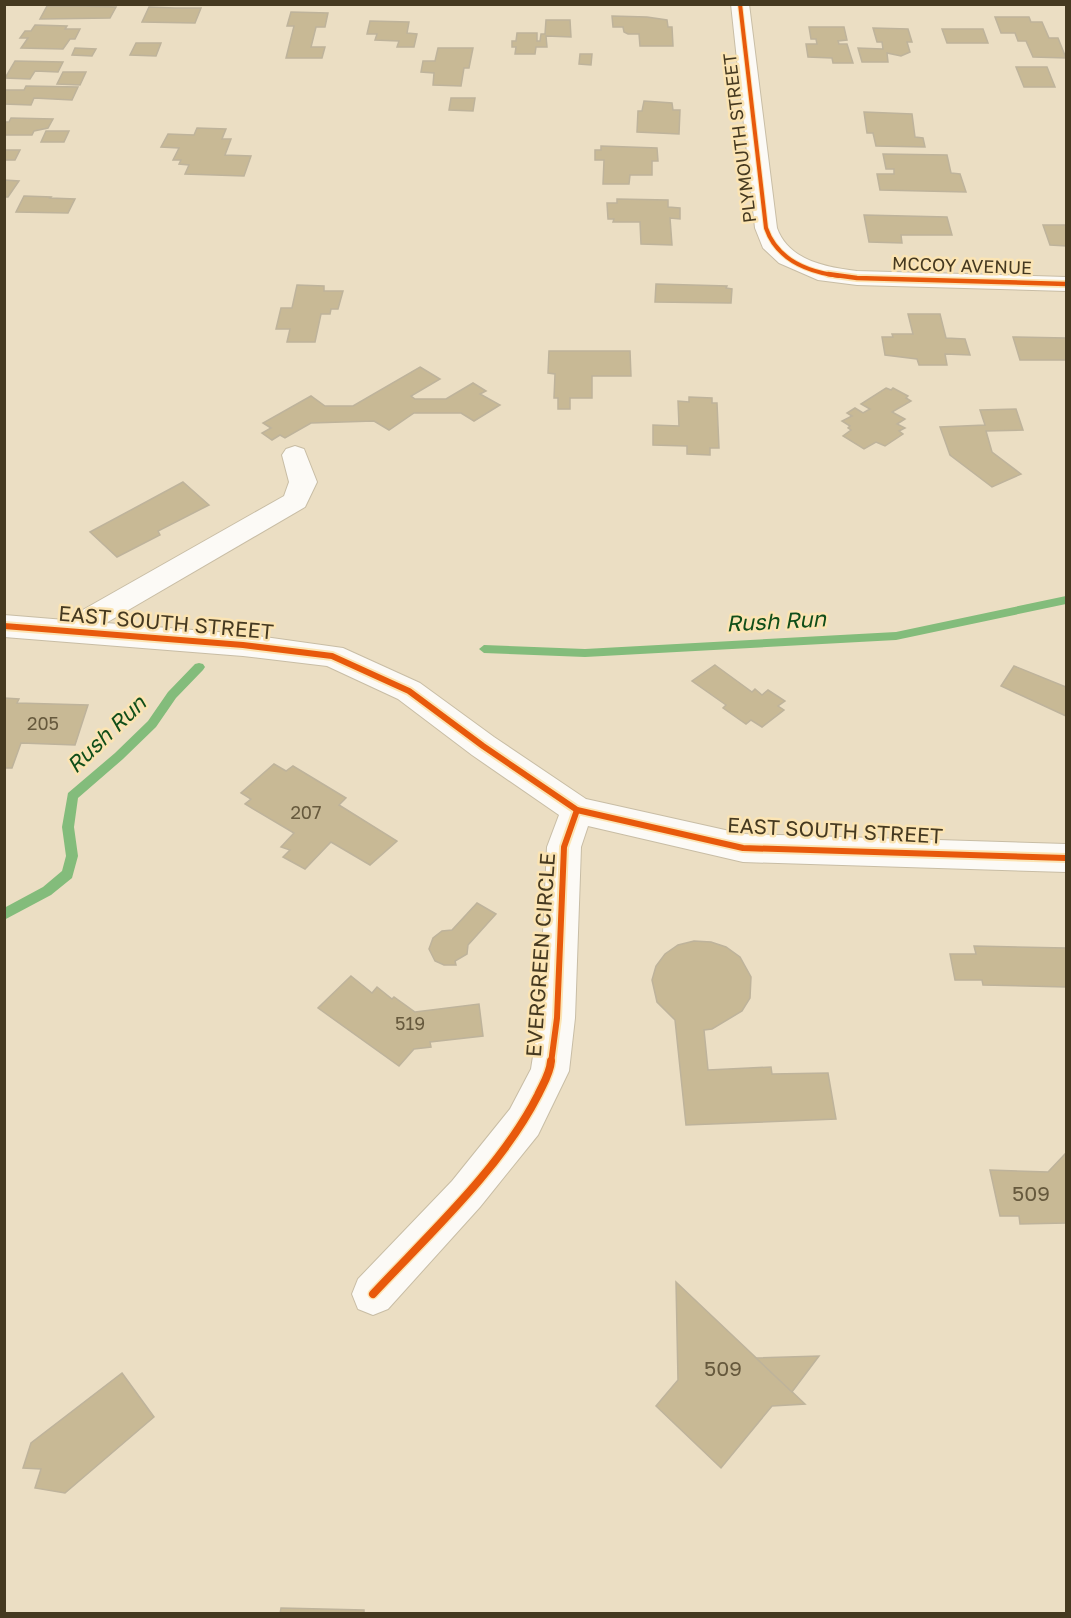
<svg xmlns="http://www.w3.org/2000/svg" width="1071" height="1618" font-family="'Golos Text',sans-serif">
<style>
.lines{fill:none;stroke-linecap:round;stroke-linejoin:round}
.stream{fill:#83bc7b;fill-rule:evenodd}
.building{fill:#c8b995;stroke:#beb39b;stroke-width:1.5}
.minor-casing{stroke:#c8bda5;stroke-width:2}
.minor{fill:#fcfaf6;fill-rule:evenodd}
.cycleway-far3-casing{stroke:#fbe4b3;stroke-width:6}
.cycleway-far2-casing{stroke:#fbe4b3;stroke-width:8}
.cycleway-far1-casing{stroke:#fbe4b3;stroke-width:10}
.cycleway-casing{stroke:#fbe4b3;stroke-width:11}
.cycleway-far3{stroke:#e8590c;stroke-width:4}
.cycleway-far2{stroke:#e8590c;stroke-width:4.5}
.cycleway-far1{stroke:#e8590c;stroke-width:6}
.cycleway{stroke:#e8590c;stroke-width:8}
.labels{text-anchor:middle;stroke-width:5;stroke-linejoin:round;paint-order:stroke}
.far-street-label{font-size:18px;fill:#453920;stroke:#fbe4b3}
.number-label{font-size:18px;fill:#66593d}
.street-label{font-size:21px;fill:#453920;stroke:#fbe4b3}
.near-number-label{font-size:21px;fill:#66593d}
.water-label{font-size:22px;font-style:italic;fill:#104e19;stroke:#fbe4b3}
</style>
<rect width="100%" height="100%" fill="#ebdec3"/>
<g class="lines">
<g class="stream">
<path d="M1066,596V604L896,640L585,657L484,653L479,649L484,645L585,649L896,632Z"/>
<path d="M199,663L203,664L205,667L203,670L176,698L156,727L123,759L78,798L74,827L78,856L72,878L51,895L4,920V908L43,887L62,871L66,856L62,827L68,793L115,753L148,721L168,692L195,664Z"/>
</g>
</g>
<g class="building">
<path d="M47,6H81L116,7L110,18L40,19Z"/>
<path d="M149,7L175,8H201L195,23L142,22Z"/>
<path d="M291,12L328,13L325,27H316L311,47H325L322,58H286L294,26H287Z"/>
<path d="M612,16L647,17L667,20L668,27H672L673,46H640L639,34H628L624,32L623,27H613Z"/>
<path d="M995,17H1029L1031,22H1042L1049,38H1058L1066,58L1033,57L1026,41H1018L1015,33H1001Z"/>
<path d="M546,20H570L571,37L546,36L547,47H536L535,54H515L516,47H512V41H516L517,33H537V41H540L541,34H545Z"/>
<path d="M370,21L409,22L407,33L417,34L414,47H397L399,41L375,40L377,34H367Z"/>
<path d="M35,25L67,26L65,29H80L75,39H70L63,49L21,48L28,38H20L25,31H31Z"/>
<path d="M809,27H844L847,40L838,41L839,44H847L853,63H833L832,58L808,57L806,44H817L816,39H811Z"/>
<path d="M873,28L908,29L912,42H907L910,52L901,56L887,53L888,62H862L858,48L883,49L882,42H877Z"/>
<path d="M942,29H983L988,43H947Z"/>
<path d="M136,43H161L156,56L130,55Z"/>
<path d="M75,48L96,49L92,56L72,55Z"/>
<path d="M438,48H473L469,68H464L461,86L433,85L434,73L421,72L423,61H435Z"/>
<path d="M580,54H592L591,65L579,64Z"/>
<path d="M15,61L63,62L58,72L35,71L30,79L5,78Z"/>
<path d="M1016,67H1047L1055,87H1024Z"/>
<path d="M63,72H86L80,85L57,84Z"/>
<path d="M26,86L78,87L72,100L34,98L31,105L4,104V90H24Z"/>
<path d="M451,98H475L473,111L449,110Z"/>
<path d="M644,101L672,103L673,110H680L679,134L637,132L638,111H642Z"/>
<path d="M864,112L912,114L915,137L923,138L925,147L876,146L873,133H867Z"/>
<path d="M11,118L53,119L48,128L34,131L32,135H4V122H9Z"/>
<path d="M197,128L226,129L222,139H231L225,155L251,156L244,176L185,174L189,165L179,164L181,160H173L179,148L161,147L168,134L194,135Z"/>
<path d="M46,131H69L64,142H41Z"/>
<path d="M601,146L657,148L658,161H652V175H630L629,184H603L604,160H595V150H601Z"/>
<path d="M4,150H20L15,160H4Z"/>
<path d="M883,154L947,155L951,173L960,174L966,192L880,190L877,174H894V169H886Z"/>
<path d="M4,180L19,181L8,197H4Z"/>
<path d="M24,196L51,197L50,198L75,199L68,213L16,212Z"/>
<path d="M617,199L668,200V207L680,208V219L670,218L672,245L641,244L640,222H613L614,219H608L607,203H617Z"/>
<path d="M864,215L947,217L952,235H901L902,243L869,242Z"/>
<path d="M1043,225H1066V246L1050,245Z"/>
<path d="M656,284L727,286L726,288L732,289L731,303L655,302Z"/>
<path d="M297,285L324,286V291H343L338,309H331L330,314H321L315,342H287L290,329H276L281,308H292Z"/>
<path d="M908,314H940L946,338L965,339L970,355L945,354L947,365H919L917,359L885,355L882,337H893L892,334H913Z"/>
<path d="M1013,337L1066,338V360H1020Z"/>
<path d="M549,351H630L631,376H592V398H570V409H558V398H554L555,374L548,373Z"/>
<path d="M420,367L440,379L411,396L415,399H446L473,383L486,391L480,394L500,405L474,421L461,413H414L389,430L374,421L311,423L285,438L280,435L272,440L262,433L271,428L263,423L311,396L325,406H353Z"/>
<path d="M886,388L891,390L893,388L908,396L906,398L911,401L892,412L905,419L897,424L905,428L899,431L903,434L885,446L876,442L864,449L843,436L851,430L848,428L850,426L842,421L852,416L847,413L855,408L863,413L870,409L861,404Z"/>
<path d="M689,397L712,398V403H717L719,448H710V455L687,454V446L653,445V425L679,426L678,401L689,402Z"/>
<path d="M1016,409L1023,430L986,431L992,452L1021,474L992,487L950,455L940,427L985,425L980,410Z"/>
<path d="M183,482L209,505L158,531L160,535L117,557L90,532Z"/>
<path d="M715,665L752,692L755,689L762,695L768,690L785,701L778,706L784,710L762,727L751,720L746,724L723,708L726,705L692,681Z"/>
<path d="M1014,666L1066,687V716L1001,686Z"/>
<path d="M4,698L19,699L17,703L88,705L75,745L21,743L12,768H4Z"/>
<path d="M274,764L286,771L293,766L346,798L339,805L397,841L370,865L331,842L305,869L283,857L290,850L281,847L294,833L245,804L251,799L241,793Z"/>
<path d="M477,903L496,914L468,945L467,954L455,961L456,965H444L435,961L429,949L433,938L442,931L452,930Z"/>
<path d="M694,941L711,942L726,947L740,957L751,977L750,998L742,1011L712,1029L704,1030L708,1070L771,1067L772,1074L828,1073L836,1119L686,1125L675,1020L657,1002L652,980L656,966L665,954L678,945Z"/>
<path d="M974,946L1066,948V987L983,985L982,980H955L950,954H976Z"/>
<path d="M351,976L372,993L377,987L392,999L394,997L415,1012L479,1004L483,1036L430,1042L431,1047L414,1049L399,1066L318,1008Z"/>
<path d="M1066,1153V1223L1020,1224L1019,1216H1000L990,1170L1048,1172Z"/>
<path d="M676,1282L805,1404L772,1406L721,1468L656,1406L678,1380Z"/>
<path d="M819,1356L792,1392L756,1358Z"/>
<path d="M122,1373L154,1417L65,1493L35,1488L41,1469L23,1468L31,1443Z"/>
<path d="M281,1608L364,1610V1614H280Z"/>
</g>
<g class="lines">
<g class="minor-casing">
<g id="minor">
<path d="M731,4H749L777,228C789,261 826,267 857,271L1066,277V291L857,285L818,280L779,263L763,248L755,228Z"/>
<path d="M295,446L304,449L317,482L305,507L106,623L243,634L343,648L420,683L494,737L586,799L743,834L1066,844V872L743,862L588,826L581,847L575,1018L569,1071L538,1135L480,1207L388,1309L373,1315L358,1309L352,1294L358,1279L452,1181L510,1109L531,1069L539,1018L547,847L559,815L472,755L398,699L327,666L243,656L4,637V615L65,620L284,496L289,482L282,455L286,449Z"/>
</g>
</g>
<use href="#minor" class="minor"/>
<g class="cycleway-far3-casing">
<path id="cycleway-far3" d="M740,4L766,228C777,260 808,272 839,276"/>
</g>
<g class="cycleway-far2-casing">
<path id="cycleway-far2" d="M828,274L857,278L1066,284"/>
</g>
<g class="cycleway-far1-casing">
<g id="cycleway-far1">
<path d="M4,626L243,645L332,656L409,691L483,746L577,810L743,848L1066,858"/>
<path d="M551,1063L557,1018L564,847L577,810"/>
</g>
</g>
<g class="cycleway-casing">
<path id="cycleway" d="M373,1294C429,1234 501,1168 538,1095C543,1084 550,1074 551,1061"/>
</g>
<use href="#cycleway-far3" class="cycleway-far3"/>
<use href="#cycleway-far2" class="cycleway-far2"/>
<use href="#cycleway-far1" class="cycleway-far1"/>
<use href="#cycleway" class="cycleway"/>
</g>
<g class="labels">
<g class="far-street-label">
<text transform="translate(740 138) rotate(-97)" y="6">PLYMOUTH STREET</text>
<text transform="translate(962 266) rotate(2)" y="6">MCCOY AVENUE</text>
</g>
<g class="number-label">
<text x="43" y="730">205</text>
<text x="306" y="819">207</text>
<text x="410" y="1030">519</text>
</g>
<g class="street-label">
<text transform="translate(166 623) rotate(5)" y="7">EAST SOUTH STREET</text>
<text transform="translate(835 831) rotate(3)" y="7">EAST SOUTH STREET</text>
<text transform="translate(541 955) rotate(-86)" y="7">EVERGREEN CIRCLE</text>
</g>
<g class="near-number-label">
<text x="1031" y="1201">509</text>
<text x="723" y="1376">509</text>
</g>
<g class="water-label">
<text transform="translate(776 621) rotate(-3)" y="8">Rush Run</text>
<text transform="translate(106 734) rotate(-44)" y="8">Rush Run</text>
</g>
</g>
<rect width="1071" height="1618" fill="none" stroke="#453920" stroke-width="12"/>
</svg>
